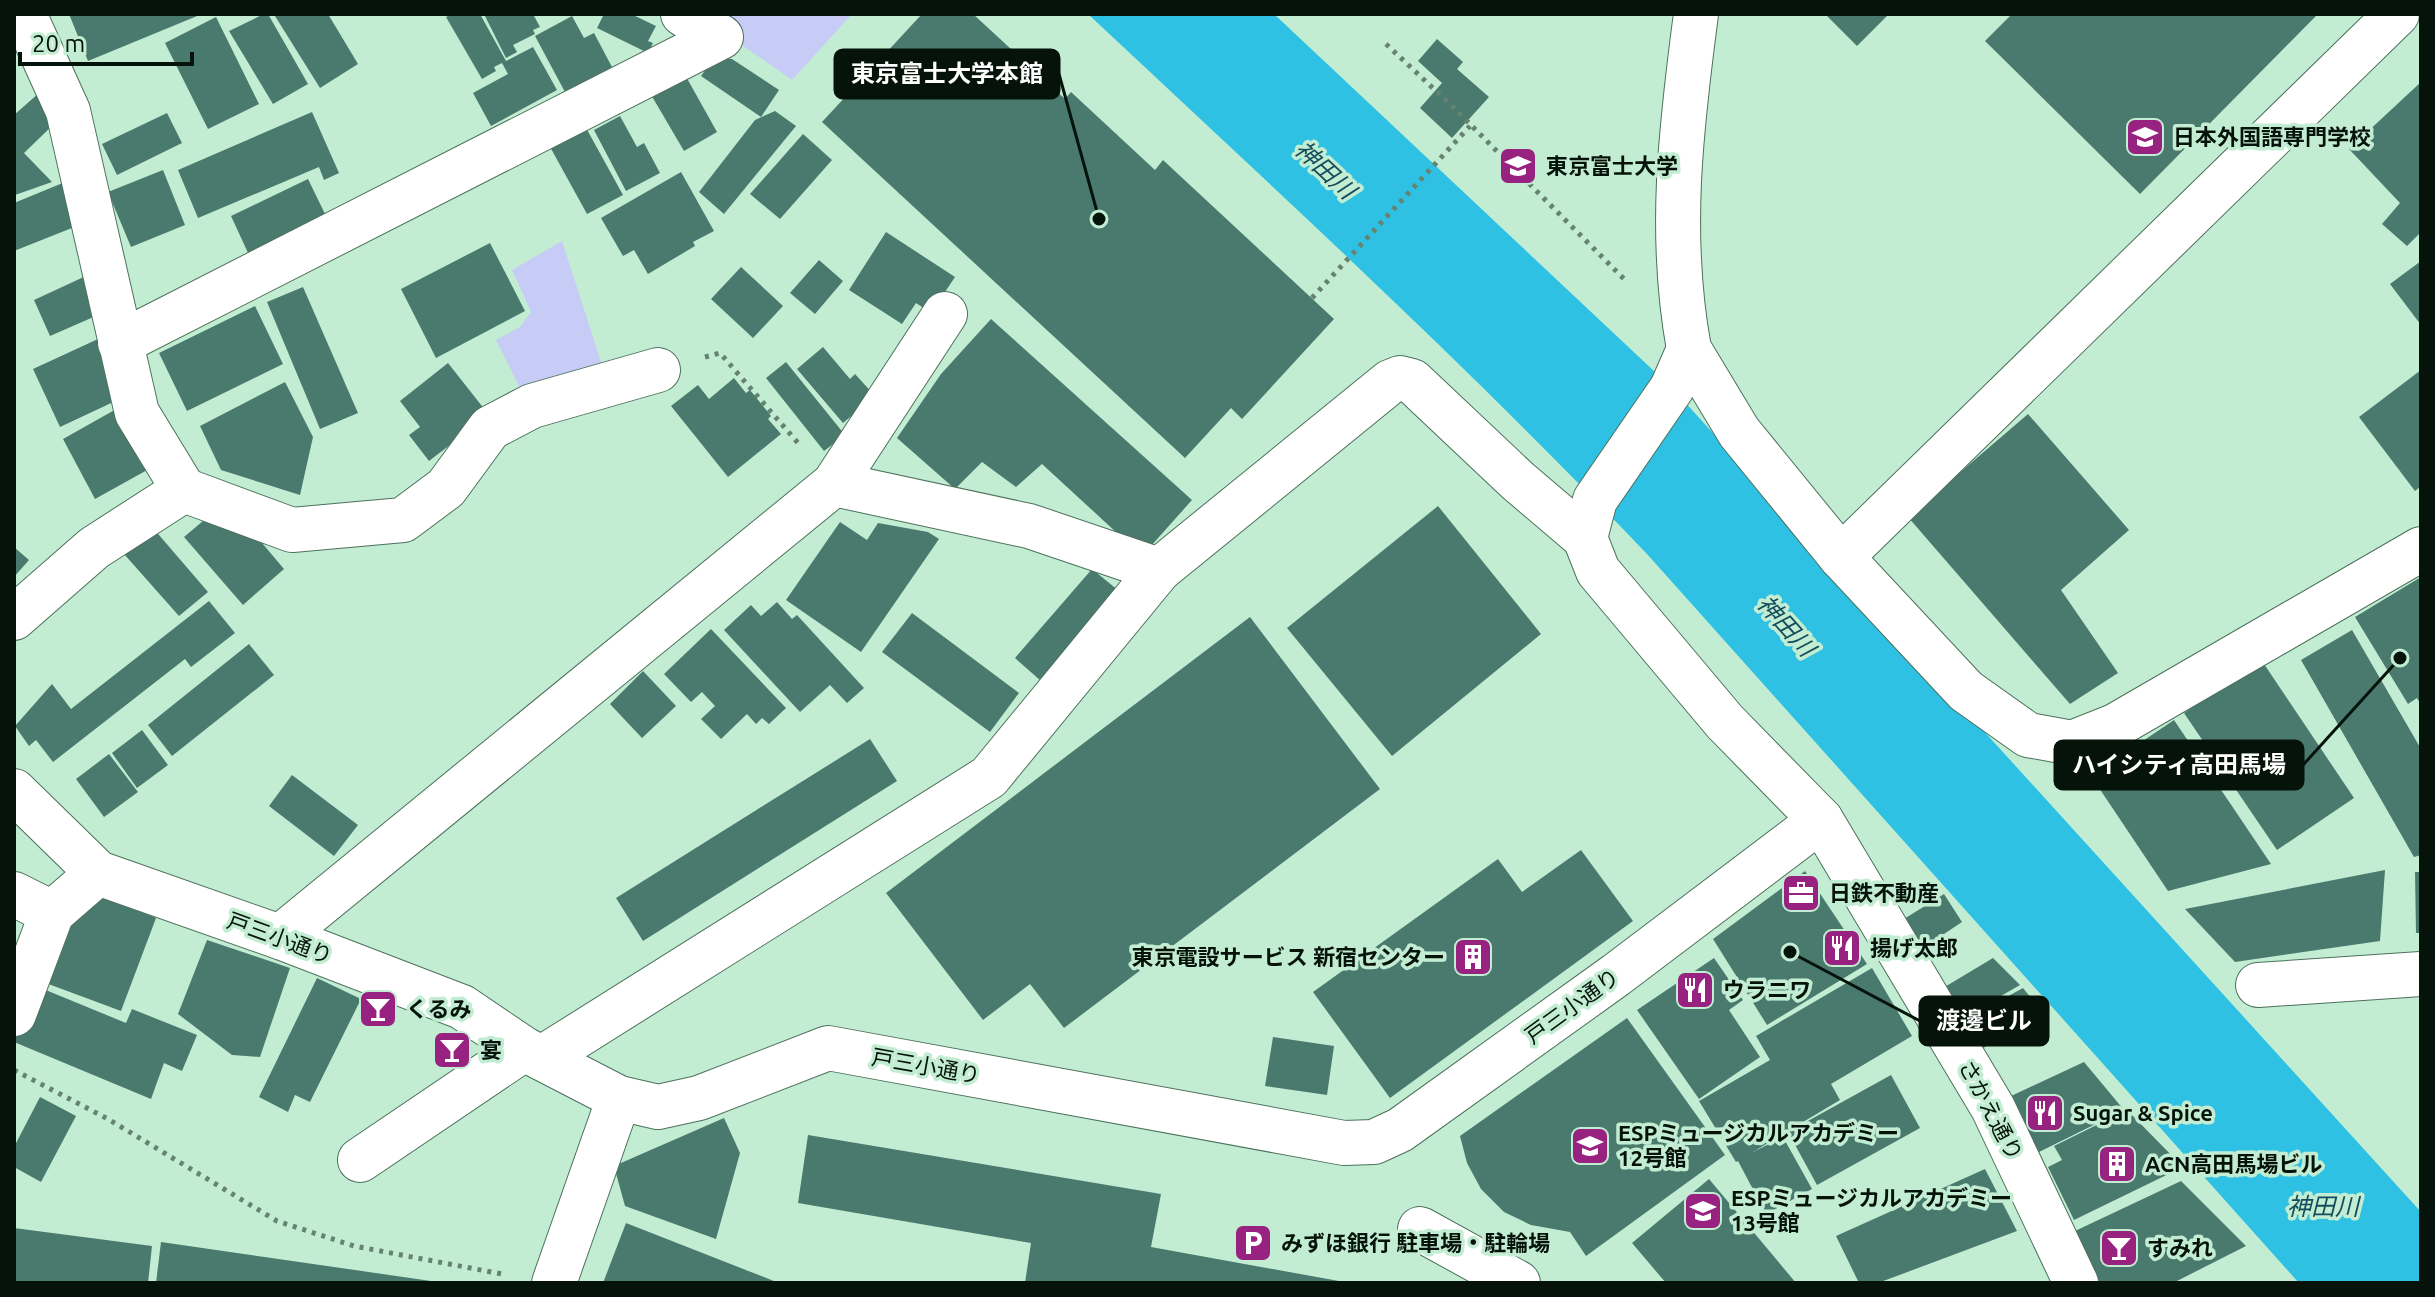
<svg xmlns="http://www.w3.org/2000/svg" width="2435" height="1297" font-family="Ubuntu,'Noto Sans JP',sans-serif">
<style>
.green{fill:#c6ccf5}
.water{fill:#2ec1e3}
.building{fill:#4a7a6e}
.lines{fill:none;stroke-linecap:round;stroke-linejoin:round}
.minor-casing{stroke:#4c715b;stroke-width:46}
.path{stroke:#668270;stroke-width:5;stroke-dasharray:4 6;stroke-linecap:butt}
.minor{stroke:#fff;stroke-width:44}
.labels{text-anchor:middle;stroke-width:7;stroke-linejoin:round;paint-order:stroke}
.poi-label{font-size:22px;font-weight:bold;fill:#05130a;stroke:#c3edd3;text-anchor:start}
.street-label{font-size:22px;fill:#05130a;stroke:#c3edd3}
.water-label{font-size:24px;font-style:italic;fill:#134d5b;stroke:#c3edd3}
.leader{fill:none;stroke:#05130a;stroke-width:3}
.callout-dot{fill:#05130a;stroke:#c3edd3;stroke-width:3}
.callout{fill:#05130a;stroke:#05130a;stroke-width:3}
.callout-label{font-size:24px;text-anchor:middle;font-weight:bold;fill:#fff}
</style>
<rect width="100%" height="100%" fill="#c3edd3"/>
<g class="green">
<path d="M724,14H852L792,80L739,43L745,32L722,18Z"/>
<path d="M562,241L602,365L522,392L496,340L520,327L531,312L512,270Z"/>
</g>
<path class="water" d="M1088,14H1274L1672,388L2421,1212V1283H2299L1647,554C1468,366 1277,191 1088,14Z"/>
<g class="building">
<path d="M69,14H202L88,61Z"/>
<path d="M264,14H268L308,84L273,104L229,31Z"/>
<path d="M279,14H328L358,64L320,88L275,16Z"/>
<path d="M452,14H480L506,61L533,47L557,90L491,126L473,93L508,74L502,63L494,67L496,71L482,79L446,17Z"/>
<path d="M484,14H533L540,27L533,30L535,34L513,45L517,52L506,58Z"/>
<path d="M604,14H631L656,26L648,41L653,43L648,53L597,28Z"/>
<path d="M922,14H973L1065,99L1071,92L1155,170L1163,160L1334,319L1242,419L1231,408L1185,458L822,122Z"/>
<path d="M1825,14H1889L1857,46Z"/>
<path d="M2012,14H2318L2140,194L1985,41Z"/>
<path d="M572,16L584,38L594,33L612,67L565,92L535,36Z"/>
<path d="M216,17L259,104L208,129L165,43Z"/>
<path d="M1437,39L1463,62L1457,69L1489,97L1452,138L1420,108L1442,83L1418,61Z"/>
<path d="M715,57L732,59L779,90L761,117L701,76Z"/>
<path d="M684,73L717,132L684,151L650,93Z"/>
<path d="M2421,82V232L2407,246L2382,224L2400,203L2349,149Z"/>
<path d="M39,93L54,124L24,153L52,182L15,195L14,115Z"/>
<path d="M775,111L796,126L724,214L699,192L755,120Z"/>
<path d="M312,112L339,173L324,180L319,167L198,218L178,170Z"/>
<path d="M167,113L182,143L117,175L102,144Z"/>
<path d="M620,116L637,147L644,143L660,173L626,191L594,130Z"/>
<path d="M585,126L623,195L587,214L549,145Z"/>
<path d="M803,134L832,160L780,219L750,194Z"/>
<path d="M163,170L185,225L131,247L108,192Z"/>
<path d="M681,172L714,231L693,242L695,246L648,274L634,250L623,256L601,218Z"/>
<path d="M308,179L327,218L249,255L231,216Z"/>
<path d="M70,180L87,222L14,251V203Z"/>
<path d="M886,232L955,277L931,313L916,303L902,324L849,290Z"/>
<path d="M490,243L525,311L436,358L401,289Z"/>
<path d="M819,260L843,281L815,314L790,293Z"/>
<path d="M2421,261V325L2390,284Z"/>
<path d="M741,267L783,306L753,338L711,299Z"/>
<path d="M88,275L105,312L50,336L34,300Z"/>
<path d="M303,287L358,413L320,429L267,302Z"/>
<path d="M255,306L283,364L187,411L159,353Z"/>
<path d="M991,319L1192,500L1142,556L1042,464L1016,487L982,462L955,489L897,438L941,374Z"/>
<path d="M98,339L124,397L60,427L33,369Z"/>
<path d="M823,347L850,379L855,374L875,396L843,423L797,369Z"/>
<path d="M786,362L845,435L824,451L766,378Z"/>
<path d="M448,363L489,415L429,461L409,435L420,427L400,401Z"/>
<path d="M2421,370V486L2415,491L2359,417Z"/>
<path d="M734,378L746,393L750,390L771,416L768,419L781,434L728,477L671,406L698,385L709,399Z"/>
<path d="M285,382L313,437L300,495L221,470L200,426Z"/>
<path d="M127,403L149,469L95,499L63,439Z"/>
<path d="M2028,414L2129,530L2061,590L2118,673L2070,704L1908,517Z"/>
<path d="M1438,506L1541,634L1392,756L1287,628Z"/>
<path d="M216,510L240,524L253,540L257,537L284,569L243,605L184,537Z"/>
<path d="M840,522L867,540L878,523L928,532L939,539L861,652L786,600Z"/>
<path d="M153,528L208,592L179,616L124,554Z"/>
<path d="M14,547L29,560L14,577Z"/>
<path d="M1092,569L1119,591L1041,681L1015,658Z"/>
<path d="M2421,577V705L2417,698L2408,704L2355,617Z"/>
<path d="M209,601L235,633L191,667L185,659L53,762L36,740L29,746L15,726L52,684L71,709Z"/>
<path d="M777,602L792,619L797,615L864,688L847,703L830,685L800,712L724,630L751,605L761,616Z"/>
<path d="M912,613L1019,693L990,732L882,652Z"/>
<path d="M1250,617L1380,789L1064,1028L1030,984L983,1020L886,893Z"/>
<path d="M711,629L786,708L769,724L762,718L756,724L747,714L721,739L701,719L715,706L702,692L691,702L664,674Z"/>
<path d="M2352,630L2421,749V855L2414,857L2301,660Z"/>
<path d="M249,644L274,675L172,756L148,725Z"/>
<path d="M2262,661L2354,798L2277,850L2184,713Z"/>
<path d="M643,671L676,706L642,738L610,704Z"/>
<path d="M2174,720L2271,864L2168,891L2091,776Z"/>
<path d="M142,730L168,765L137,788L112,753Z"/>
<path d="M870,739L897,781L643,941L616,898Z"/>
<path d="M109,754L138,792L104,817L76,779Z"/>
<path d="M292,775L358,825L334,856L269,806Z"/>
<path d="M1581,850L1633,921L1390,1098L1313,992L1498,859L1522,892Z"/>
<path d="M2385,870L2380,941L2235,962L2185,909Z"/>
<path d="M1805,871L1867,964L1767,1025L1713,939Z"/>
<path d="M2415,872H2421V933H2416Z"/>
<path d="M97,894L156,918L121,1011L43,982L62,922Z"/>
<path d="M1944,894L1962,922L1923,948L1904,919Z"/>
<path d="M207,940L290,968L260,1057L232,1055L178,1014Z"/>
<path d="M1714,958L1743,1000L1729,1010L1760,1057L1699,1099L1637,1010Z"/>
<path d="M1993,958L2020,985L1961,1019L1943,988Z"/>
<path d="M1872,968L1912,1036L1831,1084L1840,1100L1753,1152L1783,1137L1812,1189L1766,1214L1738,1161L1736,1162L1699,1101L1770,1060L1756,1036Z"/>
<path d="M317,978L361,999L310,1102L295,1095L288,1112L259,1097Z"/>
<path d="M36,986L126,1023L132,1009L197,1035L182,1071L164,1063L151,1099L14,1042Z"/>
<path d="M2023,988L2043,1013L1978,1051L1961,1022Z"/>
<path d="M1627,1018L1725,1155L1586,1256L1570,1232L1531,1225L1504,1212L1481,1189L1467,1163L1460,1136Z"/>
<path d="M1273,1037L1334,1046L1327,1095L1265,1086Z"/>
<path d="M2084,1062L2124,1110L2039,1152L2011,1096Z"/>
<path d="M1891,1075L1920,1128L1817,1185L1788,1132Z"/>
<path d="M40,1097L76,1116L41,1182L14,1167V1147Z"/>
<path d="M2127,1110L2183,1167L2074,1220L2048,1167L2062,1160L2054,1146Z"/>
<path d="M724,1118L740,1153L716,1239L625,1206L614,1166Z"/>
<path d="M808,1135L1161,1194L1151,1247L1350,1283H1025L1031,1243L798,1203Z"/>
<path d="M1985,1169L2017,1231L1878,1283H1859L1836,1236Z"/>
<path d="M1709,1179L1796,1283H1666L1632,1243Z"/>
<path d="M2181,1181L2246,1246L2173,1283H2100L2075,1231Z"/>
<path d="M626,1223L779,1283H603Z"/>
<path d="M14,1228L152,1246L148,1283H14Z"/>
<path d="M161,1242L431,1281V1283H156Z"/>
</g>
<g class="lines">
<g class="minor-casing">
<g id="minor">
<path d="M24,14L68,111L137,413L184,490L292,530L403,520L446,488L490,428L532,406L658,370"/>
<path d="M120,343L721,37L683,14"/>
<path d="M1689,349C1668,235 1681,127 1696,14"/>
<path d="M834,484L945,314"/>
<path d="M1841,557L2397,14"/>
<path d="M14,618L94,548L184,490"/>
<path d="M14,791L98,873L280,937L462,1007L524,1049L619,1098L658,1107L699,1098L828,1048L1344,1143L1374,1142L1400,1130L1616,975L1821,820"/>
<path d="M14,894L52,913"/>
<path d="M280,937L834,484L1029,526L1159,570L1390,382L1400,378L1412,381L1518,481L1585,538"/>
<path d="M2258,985L2421,974"/>
<path d="M14,1014L52,913L98,873"/>
<path d="M542,1058L989,777L1159,570"/>
<path d="M360,1160L524,1049"/>
<path d="M1420,1229L1518,1283"/>
<path d="M554,1283L619,1098"/>
<path d="M2076,1283L1993,1108L1821,820L1725,722L1598,571L1585,538L1595,500L1672,388L1689,349L1739,432L1841,557L1966,691L2028,735L2072,743L2115,726L2421,549"/>
</g>
</g>
<g class="path">
<path d="M1386,44L1452,106L1627,282"/>
<path d="M1312,298L1470,126"/>
<path d="M705,357L720,353L798,443"/>
<path d="M14,1070L108,1119L277,1221L354,1246L502,1274"/>
</g>
<use href="#minor" class="minor"/>
</g>
<defs>
<g id="university-square" transform="scale(2)"><rect x="-9" y="-9" width="18" height="18" rx="4" fill="#97227f" stroke="#c3edd3"/><path d="M0-5L7-2L0 1L-7-2ZM-4 1L0 2.5L4 1V4Q0 6-4 4Z" fill="#fff"/></g>
<g id="office-square" transform="scale(2)"><rect x="-9" y="-9" width="18" height="18" rx="4" fill="#97227f" stroke="#c3edd3"/><path d="M-6-3h4V-5.5h4V-3h4V5H-6ZM-1-4.5V-3h2v-1.5ZM-6 0V1H6V0Z" fill="#fff"/></g>
<g id="restaurant-square" transform="scale(2)"><rect x="-9" y="-9" width="18" height="18" rx="4" fill="#97227f" stroke="#c3edd3"/><path d="M-5-6h1v4h1v-4h1v4h1v-4h1v5L-1.5 .5V6h-2V.5L-5-1ZM5-6V6H3V1.5H1.5Q1.5-4 5-6Z" fill="#fff"/></g>
<g id="building-square" transform="scale(2)"><rect x="-9" y="-9" width="18" height="18" rx="4" fill="#97227f" stroke="#c3edd3"/><path d="M-4-6H4V6H1V3H-1V6H-4ZM-2.5-4.3h1.7v1.8h-1.7ZM.8-4.3h1.7v1.8H.8ZM-2.5-1h1.7V.8h-1.7ZM.8-1h1.7V.8H.8Z" fill="#fff"/></g>
<g id="bar-square" transform="scale(2)"><rect x="-9" y="-9" width="18" height="18" rx="4" fill="#97227f" stroke="#c3edd3"/><path d="M-6-5H6L.8 .8V4.5H3.5V6h-7V4.5H-.8V.8Z" fill="#fff"/></g>
<g id="parking-square" transform="scale(2)"><rect x="-9" y="-9" width="18" height="18" rx="4" fill="#97227f" stroke="#c3edd3"/><path d="M-3.5-5.5H1a3.5 3.5 0 0 1 0 7H-1V5.5H-3.5ZM-1-3.4V-.6H.8a1.4 1.4 0 0 0 0-2.8Z" fill="#fff"/></g>
</defs>
<g fill-rule="evenodd">
<use href="#university-square" x="2145" y="137"/>
<use href="#university-square" x="1518" y="166"/>
<use href="#office-square" x="1801" y="893"/>
<use href="#restaurant-square" x="1842" y="948"/>
<use href="#building-square" x="1473" y="957"/>
<use href="#restaurant-square" x="1695" y="990"/>
<use href="#bar-square" x="378" y="1009"/>
<use href="#bar-square" x="452" y="1050"/>
<use href="#restaurant-square" x="2045" y="1113"/>
<use href="#university-square" x="1590" y="1146"/>
<use href="#building-square" x="2117" y="1164"/>
<use href="#university-square" x="1703" y="1211"/>
<use href="#parking-square" x="1253" y="1243"/>
<use href="#bar-square" x="2119" y="1248"/>
</g>
<g class="labels">
<g class="poi-label">
<text x="2173" y="145">日本外国語専門学校</text>
<text x="1546" y="174">東京富士大学</text>
<text x="1829" y="901">日鉄不動産</text>
<text x="1870" y="956">揚げ太郎</text>
<text x="1445" y="965" text-anchor="end">東京電設サービス 新宿センター</text>
<text x="1723" y="998">ウラニワ</text>
<text x="406" y="1017">くるみ</text>
<text x="480" y="1058">宴</text>
<text x="2073" y="1121">Sugar &amp; Spice</text>
<text x="1618" y="1141">ESPミュージカルアカデミー<tspan x="1618" dy="25">12号館</tspan></text>
<text x="2145" y="1172">ACN高田馬場ビル</text>
<text x="1731" y="1206">ESPミュージカルアカデミー<tspan x="1731" dy="25">13号館</tspan></text>
<text x="1281" y="1251">みずほ銀行 駐車場・駐輪場</text>
<text x="2147" y="1256">すみれ</text>
</g>
<g class="street-label">
<text transform="translate(280 938) rotate(20)" y="8">戸三小通り</text>
<text transform="translate(1572 1006) rotate(-36)" y="8">戸三小通り</text>
<text transform="translate(926 1066) rotate(10)" y="8">戸三小通り</text>
<text transform="translate(1991 1110) rotate(62)" y="8">さかえ通り</text>
</g>
<g class="water-label">
<text transform="translate(1325 170) rotate(43)" y="8">神田川</text>
<text transform="translate(1786 626) rotate(48)" y="8">神田川</text>
<text x="2323" y="1215">神田川</text>
</g>
</g>
<path class="leader" d="M1099 219L1059 74M2400 658L2303 765M1790 952L1920 1021"/>
<g class="callout-dot">
<circle cx="1099" cy="219" r="8"/>
<circle cx="2400" cy="658" r="8"/>
<circle cx="1790" cy="952" r="8"/>
</g>
<g class="callout">
<rect x="835" y="50" width="224" height="48" rx="8"/>
<rect x="2055" y="741" width="248" height="48" rx="8"/>
<rect x="1920" y="997" width="128" height="48" rx="8"/>
</g>
<g class="callout-label">
<text x="947" y="82">東京富士大学本館</text>
<text x="2179" y="773">ハイシティ高田馬場</text>
<text x="1984" y="1029">渡邊ビル</text>
</g>
<rect width="2435" height="1297" fill="none" stroke="#05130a" stroke-width="32"/>
<path d="M20 52v12h172v-12" fill="none" stroke="#05130a" stroke-width="4"/>
<text x="32" y="52" font-size="24" fill="#05130a" stroke="#c3edd3" stroke-width="6" paint-order="stroke">20 m</text>
</svg>
